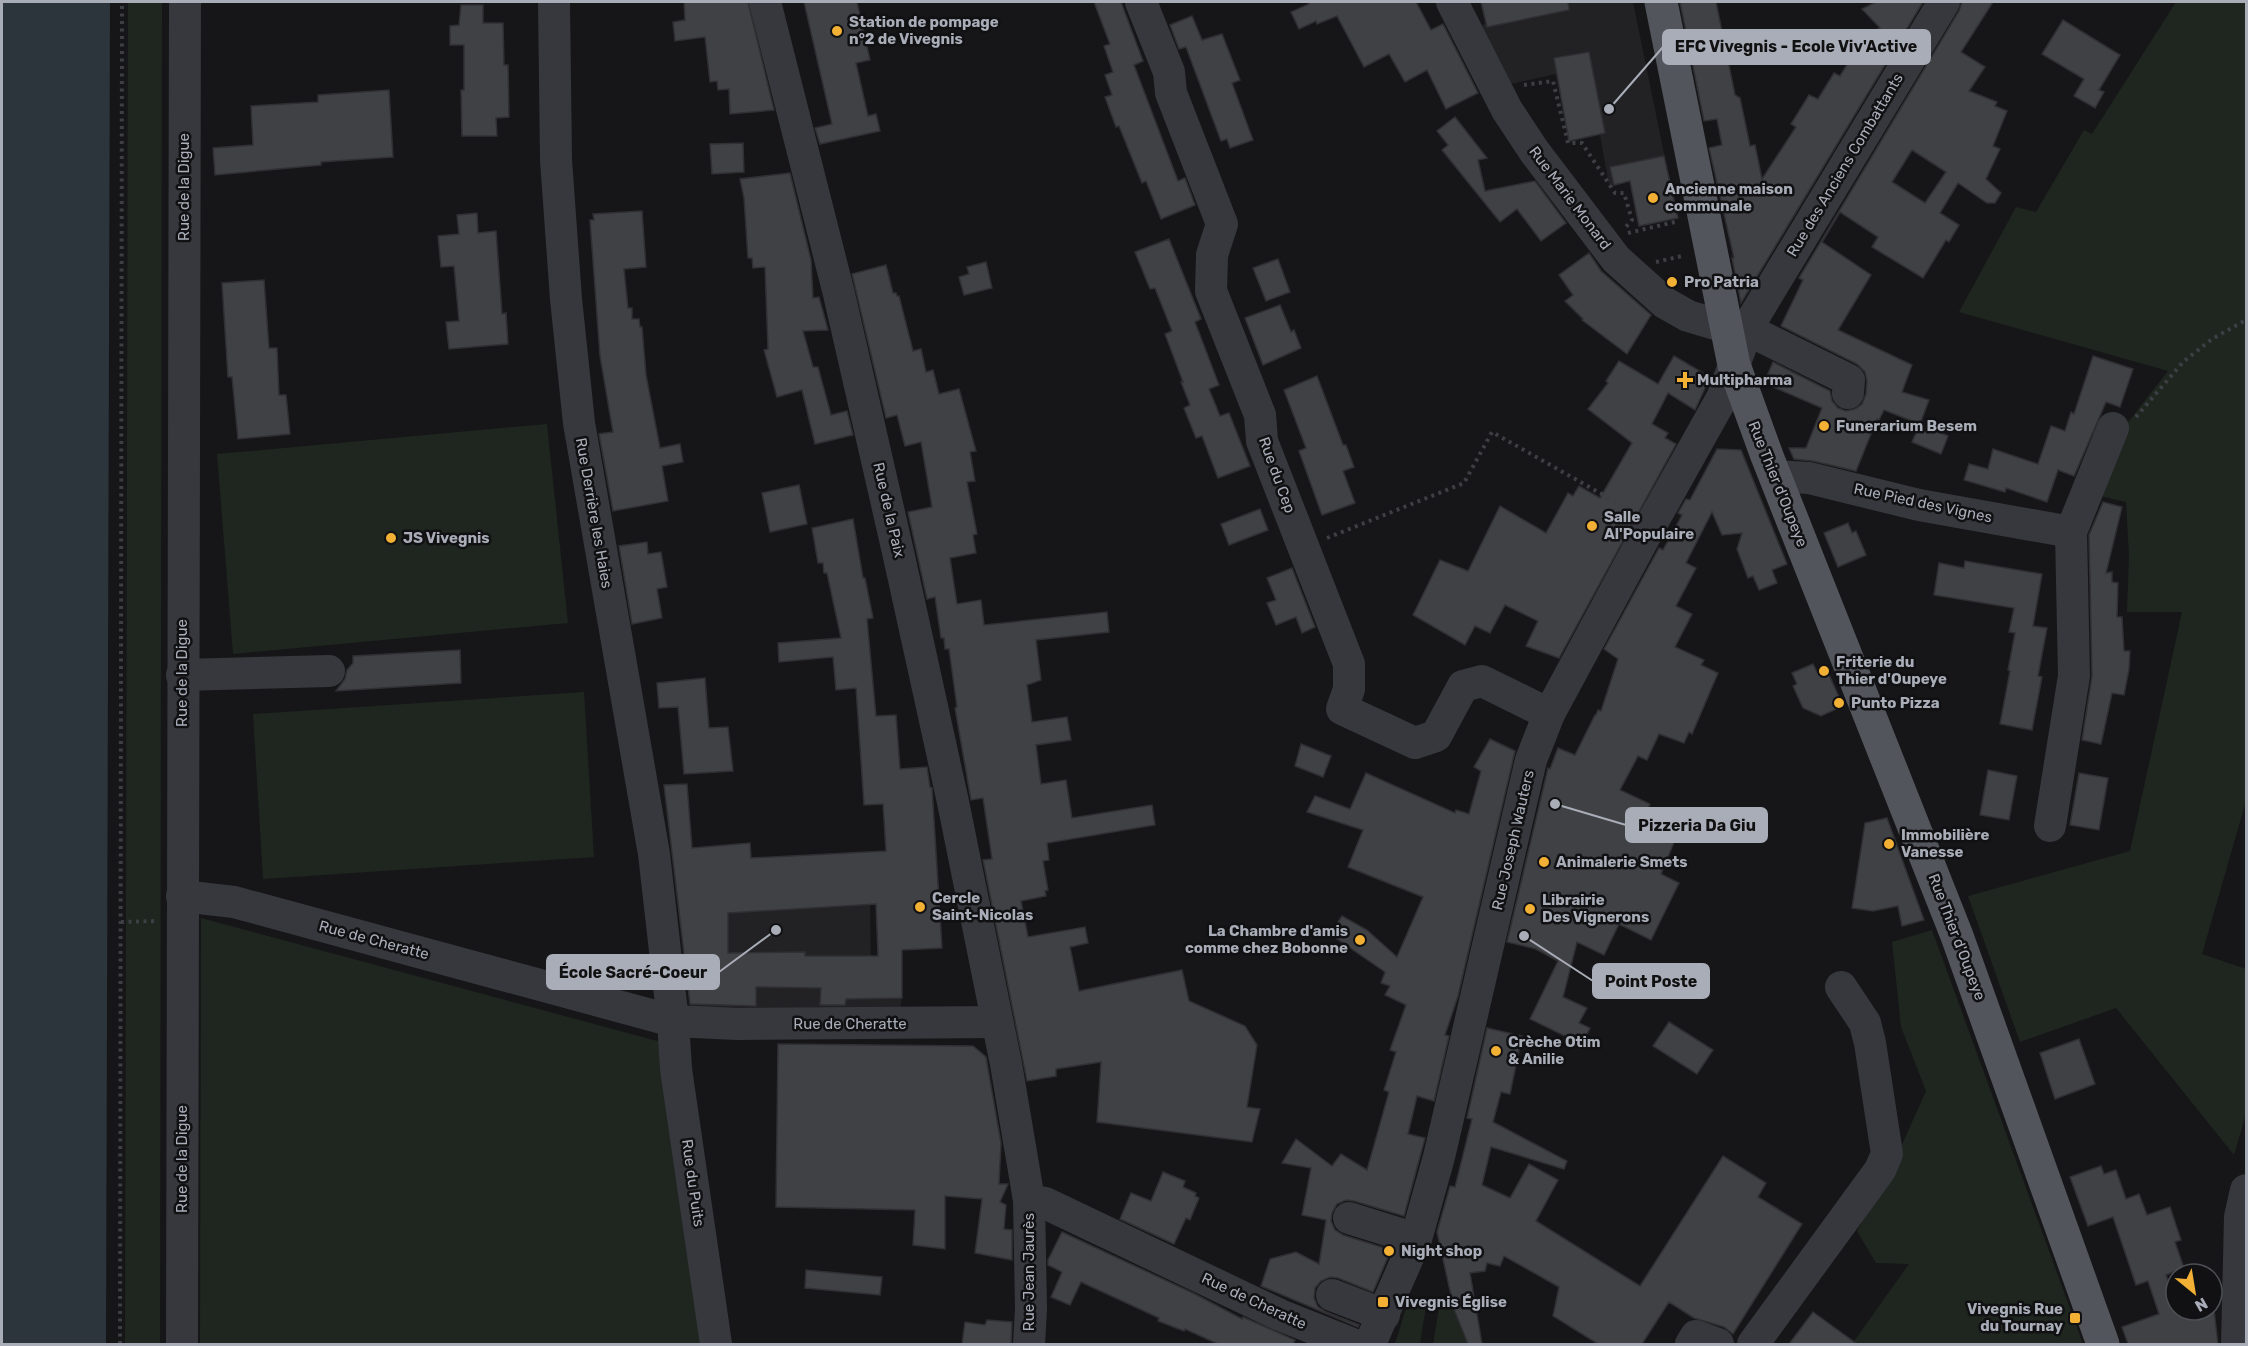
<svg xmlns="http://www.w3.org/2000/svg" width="2248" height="1346" font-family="Rubik,sans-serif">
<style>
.built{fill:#222225}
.green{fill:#1e261f}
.water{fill:#2c353c}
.building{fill:#404145;stroke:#303034;stroke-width:1.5;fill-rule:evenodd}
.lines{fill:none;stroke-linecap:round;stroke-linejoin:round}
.path{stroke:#3d3f44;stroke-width:4;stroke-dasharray:3 4.5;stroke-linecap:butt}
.minor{stroke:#37383d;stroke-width:32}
.major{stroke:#53555c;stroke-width:33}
.poi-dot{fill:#f2b134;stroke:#111113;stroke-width:2}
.labels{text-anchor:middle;stroke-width:5;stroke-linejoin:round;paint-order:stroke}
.poi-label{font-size:15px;font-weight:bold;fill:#a8adb8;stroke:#111113;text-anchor:start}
.street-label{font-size:15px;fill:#a8adb8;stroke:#111113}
.leader{fill:none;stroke:#a8adb8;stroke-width:2}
.callout-dot{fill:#a8adb8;stroke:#111113;stroke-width:2}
.callout{fill:#a8adb8;stroke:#a8adb8;stroke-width:2}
.callout-label{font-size:16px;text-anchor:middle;font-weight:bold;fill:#111}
</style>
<rect width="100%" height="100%" fill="#161618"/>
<g class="built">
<path d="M1481,2H1633L1668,173L1609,185L1600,135L1569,141L1556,74L1511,84L1481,26L1486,23Z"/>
<path d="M875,852L870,902L871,977H902L901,1009L691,1010L676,890L727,886L726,859Z"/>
</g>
<g class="green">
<path d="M128,2H162L160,1344H125Z"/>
<path d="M2176,2H2246V801L2202,954L2246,969V1114L2234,1155L2116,1008L2020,1042L1968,896L2130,851L2182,612H2127L2129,556L2126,502L2095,495L2121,431L2168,371L1959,312L2016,207L2036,212L2084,130L2092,134Z"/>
<path d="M547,424L568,623L233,654L217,454Z"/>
<path d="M584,692L594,857L263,879L253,714Z"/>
<path d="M201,918L687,1049L730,1344H200Z"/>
<path d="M1932,930L2083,1344H1852L1909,1264L1876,1263L1857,1231L1892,1167L1926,1091L1901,1027L1892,942Z"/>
<path d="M1413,1305L1426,1306L1420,1344H1395L1405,1311Z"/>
<path d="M1439,1308L1454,1309L1468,1343L1433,1344Z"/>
</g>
<path class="water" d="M2,2H110L106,1344H2Z"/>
<g class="building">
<path d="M684,2H748L774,110L730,114L729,89L718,90L717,81L710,82L705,37L675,41L673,22L685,20Z"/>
<path d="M804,2H857L870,60L856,63L868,116L876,114L880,131L820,144L815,128L832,124Z"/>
<path d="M1094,2H1121L1143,61L1134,65L1178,181L1185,178L1195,205L1161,219L1146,181L1142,183L1119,126L1116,127L1105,97L1112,95L1105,75L1113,72L1104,46L1110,44Z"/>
<path d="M1308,2H1416L1431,30L1443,24L1478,93L1446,109L1427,70L1405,82L1389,54L1364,67L1337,16L1317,24L1316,21L1299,29L1291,12L1309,4Z"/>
<path d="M1481,2H1568L1569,10L1487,27Z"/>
<path d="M1680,2H1716L1735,95L1740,98L1750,146L1755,145L1762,179L1796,127L1791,124L1809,95L1818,99L1834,73L1840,76L1865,36L1880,28L1862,9L1876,2H1923L1741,303L1732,258H1734L1709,148L1722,145L1717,119L1704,121Z"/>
<path d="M1962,2H1993L1961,52L1985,67L1969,91L1997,102L1995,106L2007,111L1993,146L2000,149L1986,179L2001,193L1995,203H1987L1958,183L1940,213L1959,225L1949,242L1946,240L1923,278L1872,247L1878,237L1840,212L1822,242L1871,275L1838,330L1912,365L1902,392L1929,400L1920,424L1884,410L1879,420L1877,419L1856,471L1813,461L1794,459L1789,448H1806L1822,408L1764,383L1773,362L1830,391L1832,401L1838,408L1846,411L1855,409L1862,404L1866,394L1867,381L1865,372L1857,364L1781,326L1803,280L1799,278L1959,11ZM1912,150L1946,172L1925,203L1892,182Z"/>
<path d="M461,5H483V23H503L504,65H508L509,117L496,118L497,136H462L461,90H464V45H450V26L459,25Z"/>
<path d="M1192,16L1202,40L1222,34L1240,80L1232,83L1253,140L1230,148L1227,139L1221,141L1186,47L1179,49L1170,25Z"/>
<path d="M2063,20L2120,55L2099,90L2104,92L2095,108L2074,96L2084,79L2042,54Z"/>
<path d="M1589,52L1605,133L1569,141L1554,58Z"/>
<path d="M389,90L393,157L321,162V165L215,175L213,148L253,145L251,106L318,102V95Z"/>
<path d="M1455,117L1487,158L1478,160L1485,191L1535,181L1566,223L1541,241L1517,209L1500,222L1442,150L1448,145L1437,131Z"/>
<path d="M743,143L744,172L712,174L710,144Z"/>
<path d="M1664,156L1678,218L1639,226L1630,181L1614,185L1610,167Z"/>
<path d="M790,173L811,260L813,298L819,297L828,330L803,331L813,367H818L831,415L847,411L853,435L815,444L802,390L777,397L764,350L768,349L765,267L753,268L752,258H748L744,198L740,179Z"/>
<path d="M642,211L646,267L624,269L628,308H632V319H639L640,327H642L646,375L660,448L680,444L683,462L662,466L668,501L613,511L599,434L613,432L600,356L590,220H594L593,214Z"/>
<path d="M477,213L478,233L496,231L502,314L506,313L508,344L449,349L446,322L459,321L454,266L441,267L438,236L459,234L457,215Z"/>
<path d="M1169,239L1201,319L1195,322L1219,385L1209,389L1220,416L1229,413L1250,466L1218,478L1202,436L1196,438L1184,408L1190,405L1181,382H1183L1165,334L1172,331L1155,288L1150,289L1135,252Z"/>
<path d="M1589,253L1601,271L1651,315L1627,354L1582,320L1583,319L1565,301L1573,295L1559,275Z"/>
<path d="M1278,259L1290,292L1266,301L1253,268Z"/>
<path d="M986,262L992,288L964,295L959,277L969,274L967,267Z"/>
<path d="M886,265L893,293H896L897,296H899L913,351L921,349L926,372L933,370L939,394L959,389L976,451L970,452L975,481L967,482L977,534L973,535L976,553L950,558L957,604L981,600L984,625L1107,612L1109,632L1036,640L1041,680L1027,685L1032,722L1067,717L1071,740L1036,745L1041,784L1066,780L1072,818L1152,805L1155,825L1047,843L1049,860L1043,861L1048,890L1045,891L1046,896L1021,901L1028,937L1085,927L1088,943L1070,947L1079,991L1182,970L1189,1001L1245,1026L1257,1045L1247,1107L1260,1109L1252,1142L1097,1122L1101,1062L1056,1069V1076L1027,1081L983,860L992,859L983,798L971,800L955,708L957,707L949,649H945L944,638H941L935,597L927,599L908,512L932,507L921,442L905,446L897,415L886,418L852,274Z"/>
<path d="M264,280L269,348H277L279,395H286L290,434L238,439L232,377H228L222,283Z"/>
<path d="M1280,305L1291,332L1294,330L1301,348L1263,365L1245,318Z"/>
<path d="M1674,356L1710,377L1695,410L1668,393L1652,424L1668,433L1665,438L1676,444L1559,658L1526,646L1538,621L1505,605L1490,633L1475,626L1465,645L1413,615L1440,560L1468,571L1500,506L1546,533L1568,493L1573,496L1579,486L1600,498L1632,443L1588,409L1608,383L1606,381L1619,361L1658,384Z"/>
<path d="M2093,356L2133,369L2120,407L2106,402L2074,476L2058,470L2047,502L2006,488L2005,492L1964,480L1969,464L1988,469L1993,449L2038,464L2051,426L2065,431L2071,412L2074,414Z"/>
<path d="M1317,376L1343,445H1346L1354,467L1343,471L1355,503L1322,515L1299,451L1306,448L1284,390Z"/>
<path d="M1920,424L1948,436L1941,454L1912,442Z"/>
<path d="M1717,449L1741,450L1787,564L1772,570L1777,583L1759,590L1753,576L1748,578L1737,549L1742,533L1722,535L1712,512L1686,563L1696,568L1676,606L1692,614L1675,647L1704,660L1701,665L1718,673L1692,734L1689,732L1684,743L1659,734L1647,760L1638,756L1620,790L1650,804L1641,825L1675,840L1661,874L1679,883L1651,940L1619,924L1604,955L1577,942L1563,997L1587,1008L1579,1023L1590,1028L1580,1049L1563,1041L1565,1036L1530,1019L1558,961L1536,949L1507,942L1548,768L1550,769L1558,748L1575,755L1595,715H1596L1598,710L1601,711L1618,659L1604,649L1659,548L1663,550L1682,515L1678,513L1686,499L1690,500Z"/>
<path d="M799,485L807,524L770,532L762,493Z"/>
<path d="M2103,502L2122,507L2106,573L2112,572V582L2118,583L2117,617H2122L2124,651H2130L2129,669L2124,695L2112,693L2101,744L2082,740L2092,676L2089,535Z"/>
<path d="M1260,509L1268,530L1229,545L1221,524Z"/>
<path d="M853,519L863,578H865L873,618L867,619L876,716L896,715L900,769L927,767L930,787L932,788L942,948L902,950V998L846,999L845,1005H820L821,988L756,987V1006L690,1004L664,785L687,784L692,848L750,843L751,858L886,851L883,804L864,805L856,688L836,690L833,657L779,662L778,643L841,638L827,573H824L823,563H818L812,528ZM876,904L878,956H805V952L728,953V913Z"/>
<path d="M1848,523L1852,533L1856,531L1866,555L1838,567L1824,533Z"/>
<path d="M647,542L648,554L661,552L667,587L657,589L662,618L632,624L619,546Z"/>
<path d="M1965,561L2042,574L2033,626L2047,628L2038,676L2042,677L2032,730L2000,724L2010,671L2008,670L2015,633L2009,632L2014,608L1934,595L1939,563L1964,568Z"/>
<path d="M1292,568L1315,627L1302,633L1296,617L1276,625L1267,603L1276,600L1267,578Z"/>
<path d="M460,650L461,683L336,691L345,679L347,670L353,663V656Z"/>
<path d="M1813,664L1817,672L1826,668L1843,706L1821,716L1803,708L1793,686L1797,684L1792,673Z"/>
<path d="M705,678L709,728L728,727L733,771L684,774L678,707L659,708L657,683Z"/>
<path d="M1490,739L1515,751L1458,996L1445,1035L1449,1036L1434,1101L1417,1096L1408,1134L1425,1138L1404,1216L1354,1201L1346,1200L1337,1204L1332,1213L1331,1221L1335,1230L1343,1235L1391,1250L1373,1292L1338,1278L1330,1277L1321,1281L1315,1288L1314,1298L1318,1307L1326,1312L1359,1325L1358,1327L1261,1286L1270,1259L1296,1252L1319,1264L1326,1220L1302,1215L1311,1168L1282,1163L1296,1139L1332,1166L1341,1154L1367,1170L1389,1092L1384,1090L1396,1052L1390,1050L1406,1005L1385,995L1390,986L1381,983L1385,972L1330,934L1342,916L1367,930L1397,957L1423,897L1348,867L1363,830L1307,812L1315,796L1350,809L1366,773L1455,813L1456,810L1469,814L1481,771L1474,767Z"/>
<path d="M1301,744L1331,756L1323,777L1295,766Z"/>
<path d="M1988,770L2017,776L2009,820L1980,815Z"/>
<path d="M2079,773L2108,778L2099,830L2070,825Z"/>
<path d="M1887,818L1924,920L1902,926L1898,906L1873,911L1852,908L1865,823Z"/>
<path d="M1669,1022L1713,1050L1697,1074L1653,1046Z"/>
<path d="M1487,1028L1522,1036L1510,1094L1501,1092L1493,1122L1567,1161L1564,1169L1491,1147L1482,1185L1510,1198L1529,1164L1558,1180L1536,1221L1640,1286L1723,1156L1766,1183L1758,1197L1802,1224L1733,1334L1724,1327L1694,1318L1669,1302L1642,1344H1598L1553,1316L1559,1287L1504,1256L1500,1266L1487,1263L1485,1271L1470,1273L1482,1344H1468L1454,1309L1437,1232L1450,1186L1455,1187L1472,1119L1467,1118Z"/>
<path d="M2079,1039L2095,1084L2055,1099L2040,1053Z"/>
<path d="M778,1044L973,1046L986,1057L1001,1143L999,1184H1008L1000,1202L1006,1205L1004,1229L1012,1230V1260L975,1253L982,1199L945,1196V1249L913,1245L915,1210L776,1207Z"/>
<path d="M2101,1166L2104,1174L2116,1170L2126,1199L2139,1194L2147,1215L2170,1207L2181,1240L2175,1242L2184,1268L2166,1275L2176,1304V1310H2214L2218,1344H2128L2122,1327L2159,1314L2148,1281L2136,1285L2113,1217L2088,1226L2070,1177Z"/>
<path d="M1163,1172L1185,1181L1183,1187L1196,1193L1195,1196L1199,1198L1190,1220L1186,1218L1174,1244L1120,1219L1131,1193L1151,1201Z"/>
<path d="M1062,1232L1195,1294L1242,1319L1243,1317L1295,1340L1293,1344H1218L1185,1329L1184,1331L1158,1321L1159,1318L1081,1282L1070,1305L1051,1297L1062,1272L1048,1265V1260Z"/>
<path d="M806,1270L882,1277L880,1295L805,1288Z"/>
<path d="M1813,1312L1857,1344H1789Z"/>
<path d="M987,1320L1012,1322L1011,1344H962L965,1322L985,1325Z"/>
</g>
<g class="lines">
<g class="path">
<path d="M1524,85L1553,81L1568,143H1582L1615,193H1624L1632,220L1624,229"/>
<path d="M1628,233L1679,221"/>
<path d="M1656,262L1682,256"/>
<path d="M1861,416L1885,426"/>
<path d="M2136,417L2183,362L2212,339L2246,320"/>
<path d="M1327,538L1464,483L1492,432L1630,510"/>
<path d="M121,922L157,921"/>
<path d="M120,1344L122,2"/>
</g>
<g class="minor">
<path d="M554,2L556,160L566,299L579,423L654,854L673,1021L676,1069L716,1344"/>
<path d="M765,2L839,294L898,552L953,802L1006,1064L1029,1200L1031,1309L1029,1344"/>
<path d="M1141,2L1169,72L1171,93L1222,224L1212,255L1211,291L1260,415L1262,441L1349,664V689L1342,709L1415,743L1436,736L1463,686L1482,681L1549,714"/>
<path d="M1452,2L1507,110L1534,151L1616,259L1665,303L1688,316L1725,327L1747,330L1760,336L1849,380L1848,393"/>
<path d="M1775,476L1809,478L1919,505L2071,532"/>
<path d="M182,675L329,671"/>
<path d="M2050,826L2074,676L2071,532L2113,428"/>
<path d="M182,896L234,902L673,1021L737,1024L997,1022"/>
<path d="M1029,1200L1045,1203L1280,1315L1353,1344"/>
<path d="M1349,1218L1416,1239"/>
<path d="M1332,1295L1384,1315"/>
<path d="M182,1344L185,2"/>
<path d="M1370,1344L1416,1239L1439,1157L1531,760L1549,714L1652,523L1722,398L1747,330L1755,315L1944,2"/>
<path d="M1691,1344L1696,1336L1718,1344"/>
<path d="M1753,1344L1880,1170L1887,1154L1870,1043L1865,1023L1841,987"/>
<path d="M2237,1344L2240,1217L2246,1190"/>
</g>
<path class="major" d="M1661,2L1734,365L1767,456L1957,936L2103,1344"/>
</g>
<g class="poi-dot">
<circle cx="837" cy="31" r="6"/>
<circle cx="1653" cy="198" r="6"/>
<circle cx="1672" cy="282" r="6"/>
<path d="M1682 371h6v6h6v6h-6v6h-6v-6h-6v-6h6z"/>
<circle cx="1824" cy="426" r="6"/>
<circle cx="1592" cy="526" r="6"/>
<circle cx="391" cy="538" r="6"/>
<circle cx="1824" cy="671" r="6"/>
<circle cx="1839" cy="703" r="6"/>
<circle cx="1889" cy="844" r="6"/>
<circle cx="1544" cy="862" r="6"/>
<circle cx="920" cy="907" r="6"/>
<circle cx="1530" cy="909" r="6"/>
<circle cx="1360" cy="940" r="6"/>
<circle cx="1496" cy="1051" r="6"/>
<circle cx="1389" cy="1251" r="6"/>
<rect x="1377" y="1296" width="12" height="12" rx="3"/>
<rect x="2069" y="1312" width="12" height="12" rx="3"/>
</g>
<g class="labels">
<g class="poi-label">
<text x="849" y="27">Station de pompage<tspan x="849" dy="17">n°2 de Vivegnis</tspan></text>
<text x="1665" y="194">Ancienne maison<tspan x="1665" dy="17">communale</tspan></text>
<text x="1684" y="287">Pro Patria</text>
<text x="1697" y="385">Multipharma</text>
<text x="1836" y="431">Funerarium Besem</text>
<text x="1604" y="522">Salle<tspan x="1604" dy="17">Al'Populaire</tspan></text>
<text x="403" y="543">JS Vivegnis</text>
<text x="1836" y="667">Friterie du<tspan x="1836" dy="17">Thier d'Oupeye</tspan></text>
<text x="1851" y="708">Punto Pizza</text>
<text x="1901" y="840">Immobilière<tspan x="1901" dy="17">Vanesse</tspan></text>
<text x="1556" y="867">Animalerie Smets</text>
<text x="932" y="903">Cercle<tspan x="932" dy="17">Saint-Nicolas</tspan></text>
<text x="1542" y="905">Librairie<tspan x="1542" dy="17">Des Vignerons</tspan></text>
<text x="1348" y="936" text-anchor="end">La Chambre d'amis<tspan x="1348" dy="17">comme chez Bobonne</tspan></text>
<text x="1508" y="1047">Crèche Otim<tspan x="1508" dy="17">&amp; Anilie</tspan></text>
<text x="1401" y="1256">Night shop</text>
<text x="1395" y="1307">Vivegnis Église</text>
<text x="2063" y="1314" text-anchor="end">Vivegnis Rue<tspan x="2063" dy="17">du Tournay</tspan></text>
</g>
<g class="street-label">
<text transform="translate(1845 165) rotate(-59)" y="5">Rue des Anciens Combattants</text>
<text transform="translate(184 187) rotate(-90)" y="5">Rue de la Digue</text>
<text transform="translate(1570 198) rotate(53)" y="5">Rue Marie Monard</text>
<text transform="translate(1277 475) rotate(70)" y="5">Rue du Cep</text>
<text transform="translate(1778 484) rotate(68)" y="5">Rue Thier d'Oupeye</text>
<text transform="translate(1923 503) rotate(12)" y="5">Rue Pied des Vignes</text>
<text transform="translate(889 510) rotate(77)" y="5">Rue de la Paix</text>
<text transform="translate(594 513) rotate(80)" y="5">Rue Derrière les Haies</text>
<text transform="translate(182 673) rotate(-90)" y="5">Rue de la Digue</text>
<text transform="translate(1513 840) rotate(-77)" y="5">Rue Joseph Wauters</text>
<text transform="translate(1957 937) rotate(69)" y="5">Rue Thier d'Oupeye</text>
<text transform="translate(374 940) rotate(15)" y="5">Rue de Cheratte</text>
<text x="850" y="1029">Rue de Cheratte</text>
<text transform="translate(182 1159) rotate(-90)" y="5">Rue de la Digue</text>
<text transform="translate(693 1183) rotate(82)" y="5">Rue du Puits</text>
<text transform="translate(1029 1272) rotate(-90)" y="5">Rue Jean Jaurès</text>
<text transform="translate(1254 1301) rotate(25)" y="5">Rue de Cheratte</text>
</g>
</g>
<path class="leader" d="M1609 109L1663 47M1555 804L1626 825M776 930L719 972M1524 936L1593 981"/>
<g class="callout-dot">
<circle cx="1609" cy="109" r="6"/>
<circle cx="1555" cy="804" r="6"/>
<circle cx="776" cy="930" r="6"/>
<circle cx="1524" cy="936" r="6"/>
</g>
<g class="callout">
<rect x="1663" y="30" width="267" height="34" rx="6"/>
<rect x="1626" y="808" width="141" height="34" rx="6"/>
<rect x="547" y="955" width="172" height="34" rx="6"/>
<rect x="1593" y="964" width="116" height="34" rx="6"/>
</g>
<g class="callout-label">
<text x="1796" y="52">EFC Vivegnis - Ecole Viv'Active</text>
<text x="1697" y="831">Pizzeria Da Giu</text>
<text x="633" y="978">École Sacré-Coeur</text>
<text x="1651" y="987">Point Poste</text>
</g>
<rect width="2248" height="1346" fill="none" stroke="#a8adb8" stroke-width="6"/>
<g transform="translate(2194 1292) rotate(150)"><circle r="28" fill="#111113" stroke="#4d4f55" stroke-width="1.5"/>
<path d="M0-4.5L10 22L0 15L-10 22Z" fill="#f2b134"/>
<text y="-9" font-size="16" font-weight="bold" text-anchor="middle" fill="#a8adb8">N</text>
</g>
</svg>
